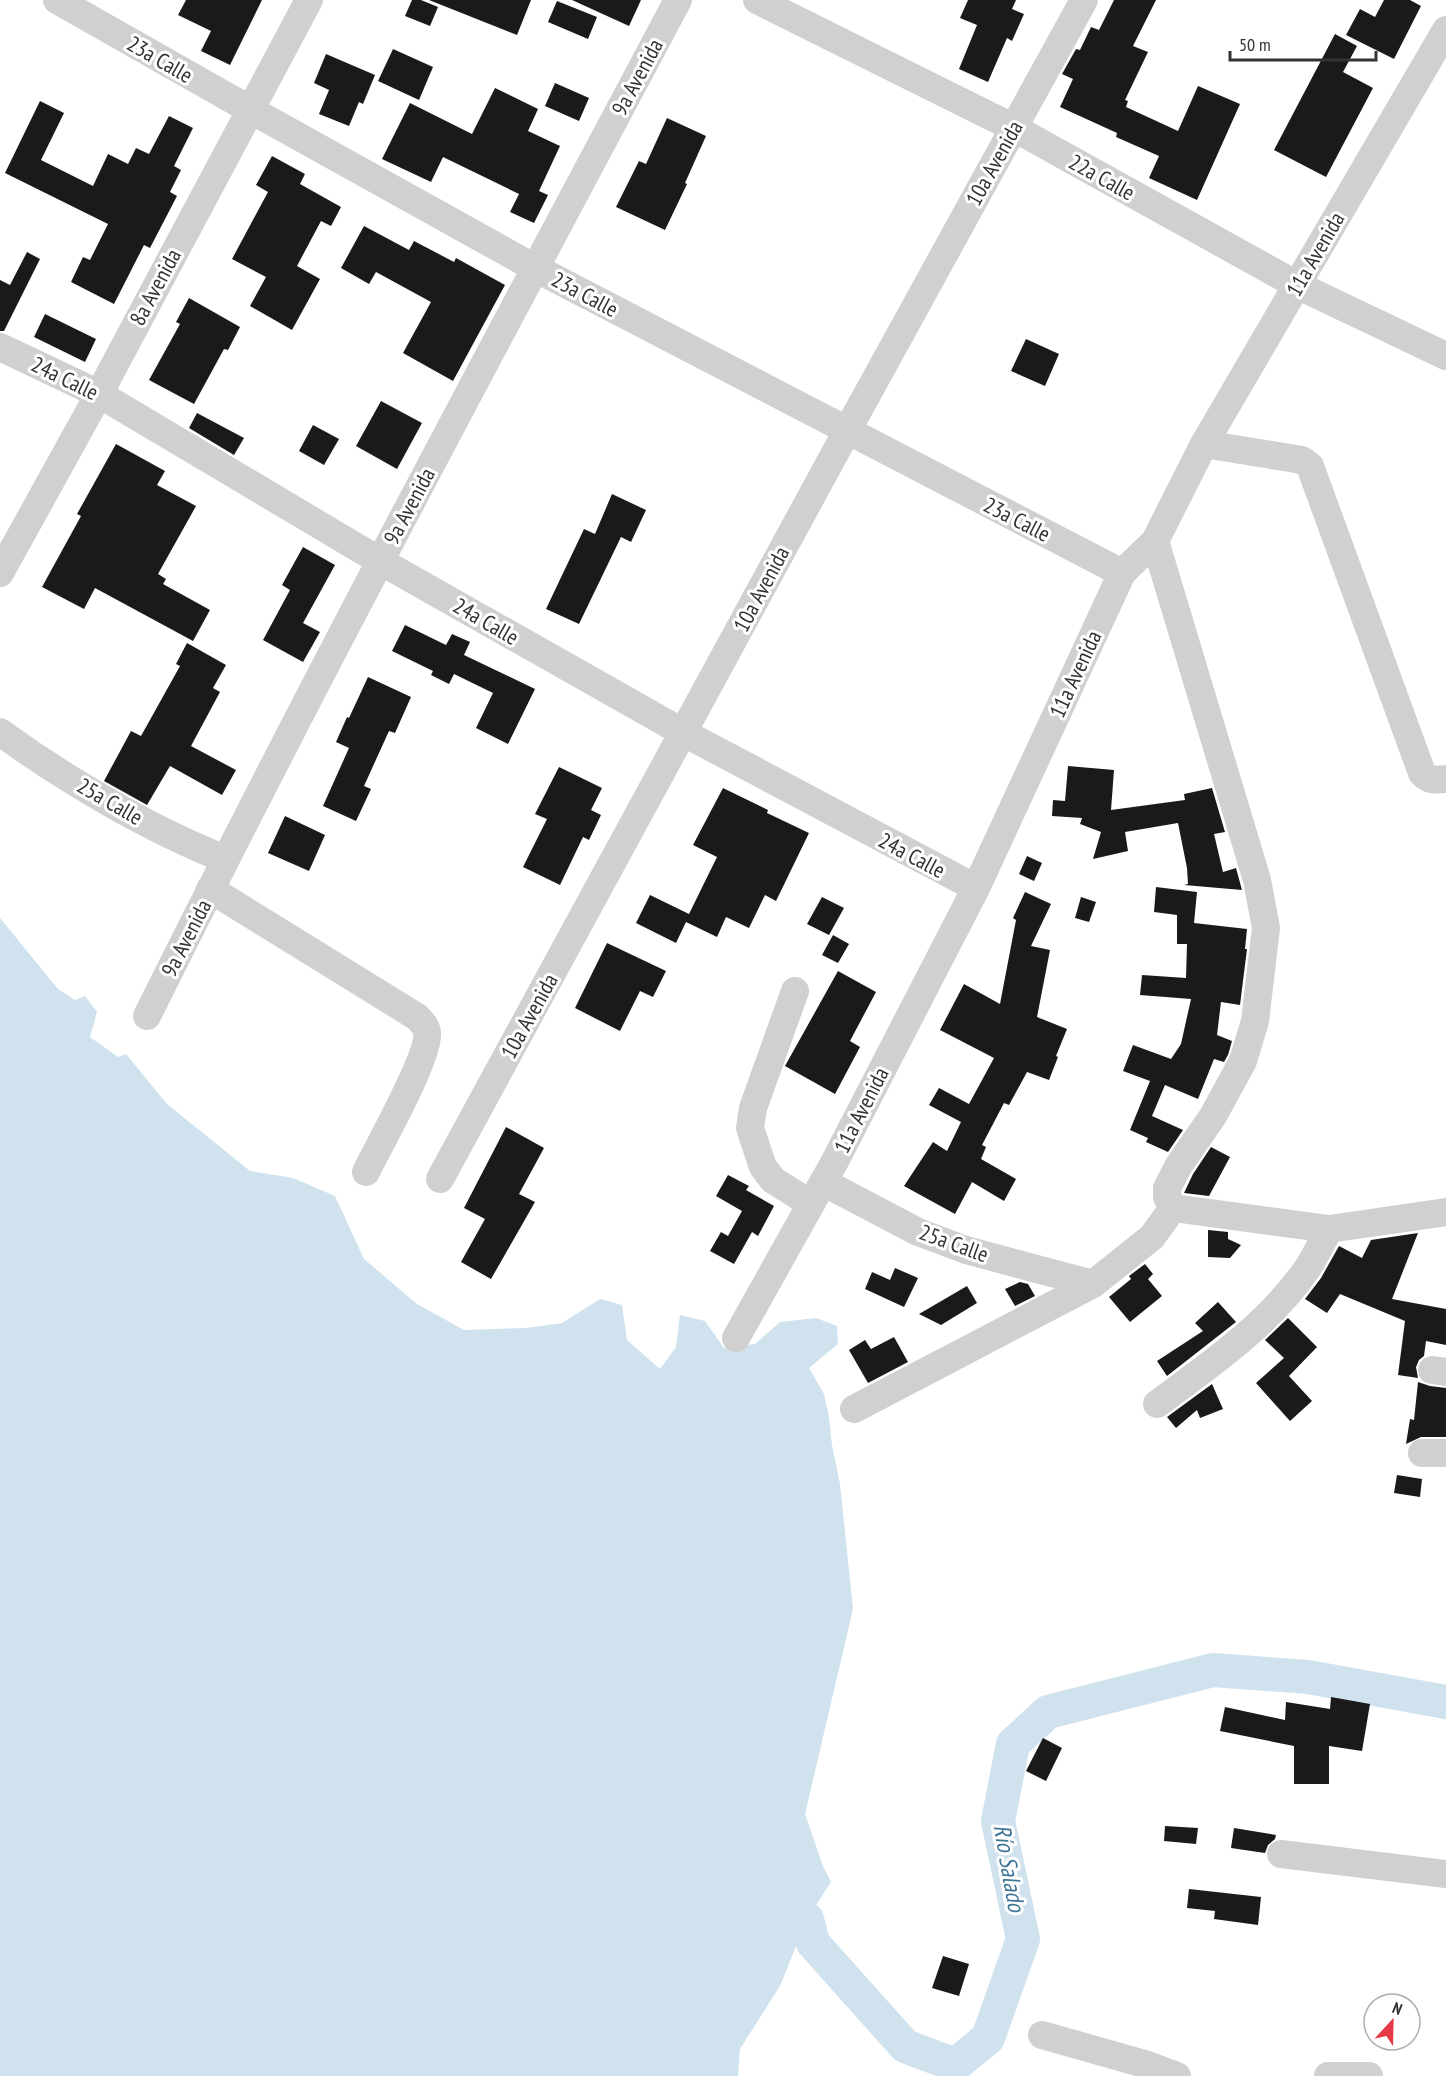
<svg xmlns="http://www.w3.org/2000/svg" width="1446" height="2076" font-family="'PT Sans Narrow',sans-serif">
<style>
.water{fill:#cfe2ee}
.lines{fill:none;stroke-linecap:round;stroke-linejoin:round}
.river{stroke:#cfe2ee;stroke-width:34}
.building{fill:#1a1a1a}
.minor{stroke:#d0d0d0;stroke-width:28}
.labels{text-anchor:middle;stroke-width:6;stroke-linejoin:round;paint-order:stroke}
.street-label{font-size:22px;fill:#333;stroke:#fff}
.water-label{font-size:24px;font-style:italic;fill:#3f7597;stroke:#fff}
</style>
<rect width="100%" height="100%" fill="#fff"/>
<path class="water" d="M0,918L58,989L75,1000L85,996L97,1012L90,1037L118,1057L126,1054L167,1104L250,1171L293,1178L335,1196L364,1259L417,1304L464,1330L526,1328L562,1323L600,1299L622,1305L627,1340L660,1369L676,1347L680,1315L705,1321L724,1348L755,1344L780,1322L816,1318L837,1326L838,1344L809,1368L824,1394L829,1417L832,1445L840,1484L853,1609L805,1814L823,1866L831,1882L807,1919L780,1986L740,2049L738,2076H0Z"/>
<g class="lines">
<path class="river" d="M807,1919L813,1943L905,2046L955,2065L988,2038L1023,1939L998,1821L1013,1744L1048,1712L1213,1670L1308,1677L1446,1702"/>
</g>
<g class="building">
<path d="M186,0H262L230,65L201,51L211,31L178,15Z"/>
<path d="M412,0H421L438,7L430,26L405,16Z"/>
<path d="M429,0H531L517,35Z"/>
<path d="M572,0H641L629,26Z"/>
<path d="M968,0H1016L1012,9L1024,14L1012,41L1007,38L988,82L959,69L977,25L960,18Z"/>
<path d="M1114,0H1156L1133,46L1148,52L1125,100L1128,101L1126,107L1178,131L1198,86L1240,104L1197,200L1149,178L1159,156L1116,137L1117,133L1060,107L1073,79L1062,74L1076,49L1080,50L1091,27L1099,30Z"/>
<path d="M1384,0H1410L1421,6L1394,59L1346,35L1360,9L1375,17Z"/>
<path d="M557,1L597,17L588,39L548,22Z"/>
<path d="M1335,34L1357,46L1343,72L1373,88L1326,177L1274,150Z"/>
<path d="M393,49L433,67L419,100L378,81Z"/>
<path d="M326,54L375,75L363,104L359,102L349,126L319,114L329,90L314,83Z"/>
<path d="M555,83L589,98L579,121L545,106Z"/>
<path d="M495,88L538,109L528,131L560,146L539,191L548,195L534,223L510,212L519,194L443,157L431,182L382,159L410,103L472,134Z"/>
<path d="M40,101L64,113L41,160L93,186L108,154L128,164L136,148L149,154L169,116L193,128L174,166L181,170L170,192L177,196L150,248L144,245L114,304L71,282L83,257L90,260L108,224L5,173Z"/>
<path d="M667,118L706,136L685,183L687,184L665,230L616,207L639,161L646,164Z"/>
<path d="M272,156L305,174L300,184L341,207L331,226L321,221L297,266L320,279L292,330L250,306L266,277L232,259L268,192L256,185Z"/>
<path d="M364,226L409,250L414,241L454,262L456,258L505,285L453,381L403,353L431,302L376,272L369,284L341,268Z"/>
<path d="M27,252L40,259L4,331H0V280L10,285Z"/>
<path d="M189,298L240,327L228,350L224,349L194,404L149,380L180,324L176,322Z"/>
<path d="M45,314L96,339L85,362L34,337Z"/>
<path d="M1026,339L1059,354L1045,386L1011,371Z"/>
<path d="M381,401L422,423L397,469L356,446Z"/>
<path d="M197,413L244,438L234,455L189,428Z"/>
<path d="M313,425L339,439L324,465L299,451Z"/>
<path d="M116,444L165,471L157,485L196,506L158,574L166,579L163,584L210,610L193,641L95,588L84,609L42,587L81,516L77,514Z"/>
<path d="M612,494L646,510L631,542L621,537L579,624L546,609L584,529L595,534Z"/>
<path d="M303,547L335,565L303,623L320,632L303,662L263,640L290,590L282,585Z"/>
<path d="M405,625L446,645L452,634L470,642L464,655L535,689L508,744L476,728L493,693L454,674L449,684L431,675L433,671L392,651Z"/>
<path d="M187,643L226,665L213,688L220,692L191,746L236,770L222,795L170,766L147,805L104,781L131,731L141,736L180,666L176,664Z"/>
<path d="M368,677L411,697L395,733L389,731L364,786L371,789L356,821L323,806L349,748L336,742L347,717L349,718Z"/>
<path d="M1068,766L1114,770L1111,810L1185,800L1184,794L1212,788L1225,832L1214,834L1223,872L1236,868L1242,890L1184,885L1188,884L1187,868L1178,823L1125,832L1128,851L1093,859L1101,832L1080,824L1082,818L1052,816L1053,800L1065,801Z"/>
<path d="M559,767L602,788L591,810L601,815L589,840L583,837L560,885L523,867L547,819L535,814Z"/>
<path d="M723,788L768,810L767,813L809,833L776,901L765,895L749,928L726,917L717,937L686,922L676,943L636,923L650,895L689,914L717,857L693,845Z"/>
<path d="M285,816L325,835L309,871L268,853Z"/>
<path d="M1027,856L1042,863L1034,881L1019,874Z"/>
<path d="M1156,887L1197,892L1194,923L1247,929L1245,949H1247L1240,1005L1221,1002L1217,1035L1232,1041L1228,1055L1224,1062L1214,1059L1198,1099L1165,1085L1152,1116L1183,1130L1168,1152L1146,1142L1148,1138L1130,1130L1150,1081L1123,1071L1133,1045L1171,1059L1181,1044L1191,999L1140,995L1142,975L1186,978L1187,944H1177V915L1154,912Z"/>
<path d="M1025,892L1051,904L1031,946L1050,950L1037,1017L1067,1029L1056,1056L1058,1057L1049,1080L1027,1072L1009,1105L1004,1103L982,1145L986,1147L981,1159L1016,1179L1004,1201L972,1182L955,1214L904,1186L933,1142L947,1151L961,1122L929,1105L939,1088L969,1104L994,1058L940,1030L964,984L1000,1004L1016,920L1013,918Z"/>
<path d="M822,897L844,908L829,935L807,924Z"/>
<path d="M1081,897L1096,902L1089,922L1075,918Z"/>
<path d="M833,935L849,944L838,963L822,955Z"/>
<path d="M607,943L666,971L653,997L640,991L620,1031L575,1008Z"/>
<path d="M838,971L876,992L850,1041L860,1047L835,1094L785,1066Z"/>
<path d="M506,1127L544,1148L519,1194L535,1202L491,1279L461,1262L485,1219L464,1208Z"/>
<path d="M1211,1147L1230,1157L1209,1196L1184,1193L1193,1174Z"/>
<path d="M728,1175L749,1186L746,1190L774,1206L758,1236L752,1232L734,1264L710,1251L721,1232L728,1236L742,1211L716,1196Z"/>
<path d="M1208,1230L1228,1232V1239L1241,1245L1230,1258L1208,1257Z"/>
<path d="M1418,1233L1392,1299L1446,1309V1345L1426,1341L1424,1356L1419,1360L1416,1367L1418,1378L1398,1375L1405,1321L1340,1294L1327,1313L1305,1299L1321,1278L1339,1246L1362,1258L1371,1240Z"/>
<path d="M1145,1264L1153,1274L1148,1279L1162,1296L1130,1322L1109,1297L1131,1279L1129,1276Z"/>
<path d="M895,1268L918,1278L904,1307L865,1289L872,1272L890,1280Z"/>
<path d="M1020,1282L1028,1284L1035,1296L1015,1306L1005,1289Z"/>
<path d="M967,1286L977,1303L941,1325L919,1314Z"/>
<path d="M1218,1302L1236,1322L1167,1376L1157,1361L1203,1331L1195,1323Z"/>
<path d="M1288,1318L1317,1347L1289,1376L1312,1401L1290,1421L1256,1383L1284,1358L1265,1340Z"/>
<path d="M894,1337L908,1362L868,1383L849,1350L865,1340L871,1349Z"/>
<path d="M1418,1382L1430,1386L1446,1388V1437H1421L1406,1444L1410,1419L1414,1420Z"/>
<path d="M1212,1384L1223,1409L1200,1418L1197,1410L1176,1428L1167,1417Z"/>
<path d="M1397,1475L1422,1479L1420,1497L1394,1493Z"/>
<path d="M1331,1697L1370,1704L1362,1751L1329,1746V1784H1294V1746L1220,1731L1225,1707L1285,1720L1286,1702L1330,1709Z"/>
<path d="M1043,1738L1062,1748L1046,1781L1026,1771Z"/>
<path d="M1165,1826L1198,1828L1196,1844L1164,1841Z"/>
<path d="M1234,1828L1276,1835L1275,1839L1268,1845L1265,1853L1231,1848Z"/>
<path d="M1189,1889L1261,1897L1258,1925L1214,1919L1215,1911L1187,1908Z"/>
<path d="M943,1956L969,1964L959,1996L932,1988Z"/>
</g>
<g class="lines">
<g class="minor">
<path d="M57,0L249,109L535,268L1122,573"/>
<path d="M757,0L1014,128L1297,285L1446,356"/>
<path d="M0,347L99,394L380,561L684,733L976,888"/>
<path d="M1204,444L1302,460L1310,466L1422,773C1430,781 1435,780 1446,779"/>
<path d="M0,573L99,394L309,0"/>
<path d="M0,732C66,780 149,829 225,859"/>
<path d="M210,889L417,1017C421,1021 426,1026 427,1032C431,1054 378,1147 366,1172"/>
<path d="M795,991L753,1108L750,1128L763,1167L773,1180L811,1204"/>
<path d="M147,1016C317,674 499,337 678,0"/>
<path d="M440,1179L847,431L1084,0"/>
<path d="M823,1182L918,1232L966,1250L1093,1284"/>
<path d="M1173,1208L1329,1229L1446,1212"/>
<path d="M736,1338L835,1161L976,888L1122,573L1155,541L1204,444L1446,30"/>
<path d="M1432,1370L1446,1372"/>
<path d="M1157,1404C1211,1364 1268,1325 1307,1269C1315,1257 1322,1242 1329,1229"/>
<path d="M854,1409L1093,1284L1152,1237L1173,1208L1167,1197V1188L1179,1165L1213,1116L1243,1061L1255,1021L1266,928L1257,880L1155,541"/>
<path d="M1422,1453H1446"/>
<path d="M1281,1854L1446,1874"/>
<path d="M1042,2035L1148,2065L1177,2076"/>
<path d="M1328,2076H1369"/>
</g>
</g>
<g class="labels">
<g class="street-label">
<text transform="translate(160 59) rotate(30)" y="8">23a Calle</text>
<text transform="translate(637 77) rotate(-62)" y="8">9a Avenida</text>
<text transform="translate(994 163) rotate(-61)" y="8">10a Avenida</text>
<text transform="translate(1102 177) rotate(29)" y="8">22a Calle</text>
<text transform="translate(1315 254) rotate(-60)" y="8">11a Avenida</text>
<text transform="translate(155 287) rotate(-62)" y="8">8a Avenida</text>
<text transform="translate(585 294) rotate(28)" y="8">23a Calle</text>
<text transform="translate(65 378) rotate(26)" y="8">24a Calle</text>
<text transform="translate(409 506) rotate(-62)" y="8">9a Avenida</text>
<text transform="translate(1017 519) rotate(27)" y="8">23a Calle</text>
<text transform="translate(761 589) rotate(-62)" y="8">10a Avenida</text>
<text transform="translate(486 621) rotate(30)" y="8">24a Calle</text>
<text transform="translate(1075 674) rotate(-65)" y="8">11a Avenida</text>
<text transform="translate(110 801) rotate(30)" y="8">25a Calle</text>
<text transform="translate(912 855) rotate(28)" y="8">24a Calle</text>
<text transform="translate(186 938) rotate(-63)" y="8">9a Avenida</text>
<text transform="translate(529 1016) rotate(-61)" y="8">10a Avenida</text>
<text transform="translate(861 1110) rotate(-63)" y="8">11a Avenida</text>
<text transform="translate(954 1243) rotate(20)" y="8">25a Calle</text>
</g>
<g class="water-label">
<text transform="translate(1009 1868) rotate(80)" y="8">Río Salado</text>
</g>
</g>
<g transform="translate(1392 2022) rotate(22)"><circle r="28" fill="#ffffff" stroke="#adadad" stroke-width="1.5"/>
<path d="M0-4.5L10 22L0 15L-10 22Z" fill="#e63946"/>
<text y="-9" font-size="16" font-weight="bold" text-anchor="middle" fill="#333333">N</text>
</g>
<path d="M1230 51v9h146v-9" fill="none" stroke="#333333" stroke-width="3"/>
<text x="1239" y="51" font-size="18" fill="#333333" stroke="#ffffff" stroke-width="4.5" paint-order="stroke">50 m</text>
</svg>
